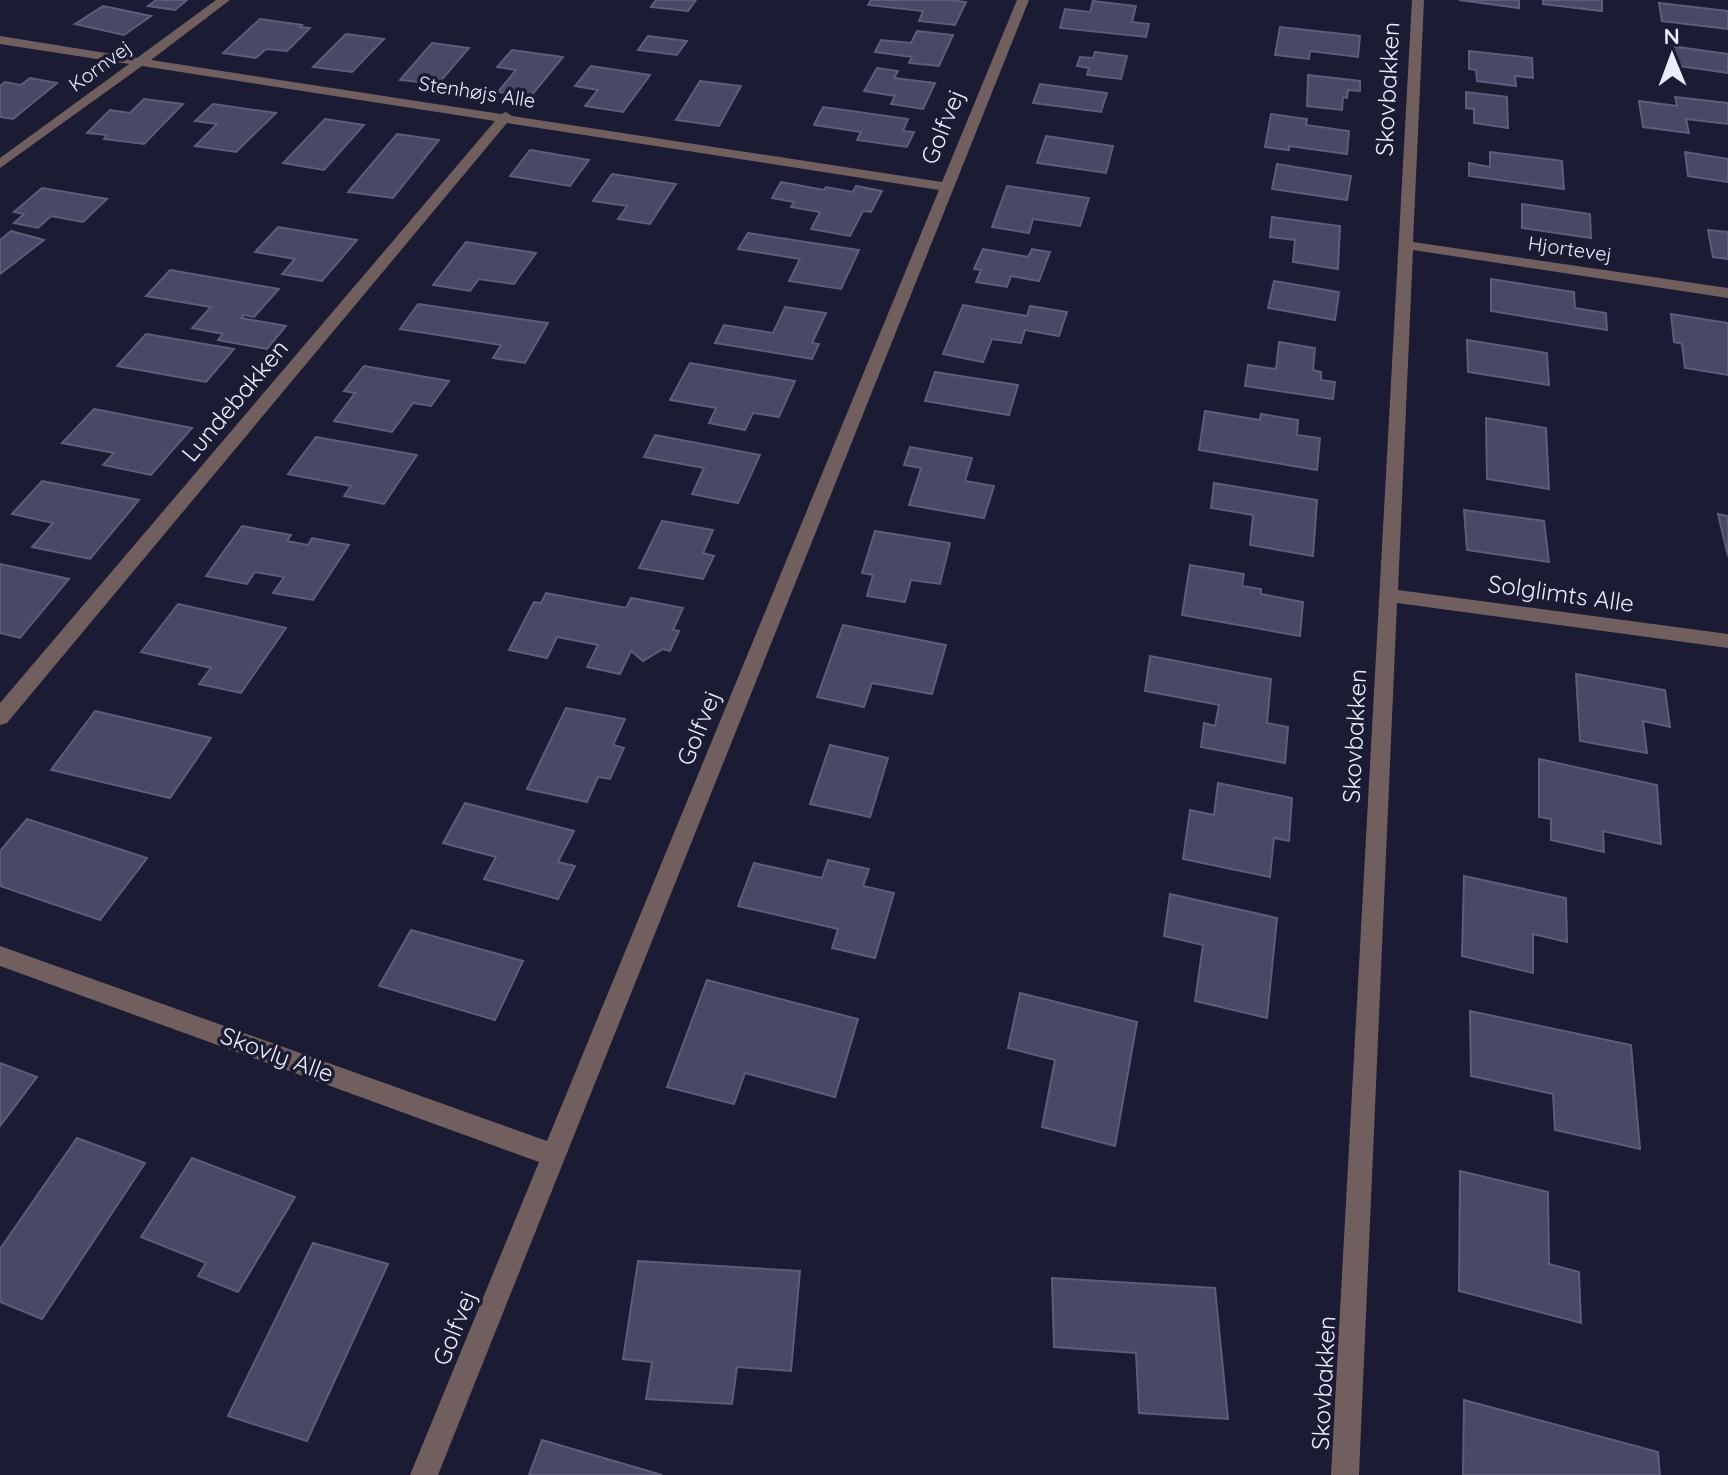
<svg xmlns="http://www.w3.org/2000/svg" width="1728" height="1475" font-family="Quicksand,sans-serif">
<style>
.building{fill:#474967;stroke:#5b5d79;stroke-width:2}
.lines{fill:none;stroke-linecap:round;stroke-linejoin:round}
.street{fill:#705f5e;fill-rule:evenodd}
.labels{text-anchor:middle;stroke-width:7;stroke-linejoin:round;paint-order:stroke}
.far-street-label{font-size:20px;fill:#ebedfd;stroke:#1b1b33}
.street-label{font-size:24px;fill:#ebedfd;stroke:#1b1b33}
</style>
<rect width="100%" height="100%" fill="#1b1b33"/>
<g class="building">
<path d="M156,0H187L175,10L148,6Z"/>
<path d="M656,0H696L688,11L651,7Z"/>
<path d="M871,0H948L966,2L955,25L919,21L923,11L868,5Z"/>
<path d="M1459,0H1519V8Z"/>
<path d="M1543,0H1602V11L1543,4Z"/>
<path d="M1093,1L1136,6L1132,22L1149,24L1146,37L1060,28L1065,9L1090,12Z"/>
<path d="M1659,3L1728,11V29L1662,21Z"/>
<path d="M103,6L151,16L124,35L75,24Z"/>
<path d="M260,19L302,25L300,27L310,28L287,51L266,49L256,58L223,53Z"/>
<path d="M1280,27L1360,36L1358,57L1310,51L1309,59L1275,55Z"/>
<path d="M917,31L953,35L939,66L909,63L912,57L875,52L881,40L911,43Z"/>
<path d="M346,34L384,39L352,72L313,67Z"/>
<path d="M648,36L687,41L677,55L638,50Z"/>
<path d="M432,43L469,48L438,84L400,80Z"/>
<path d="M1671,46L1728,54V73L1673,65Z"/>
<path d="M512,50L563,57L531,96L498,92L516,70L497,67Z"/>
<path d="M1469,51L1532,58L1533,78L1515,76L1516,86L1477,81L1476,70L1469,69Z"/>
<path d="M1095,52L1127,56L1121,79L1087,75L1089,68L1077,66L1080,57L1093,58Z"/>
<path d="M591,66L650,75L623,112L585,106L598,90L575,86Z"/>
<path d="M877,68L898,71L894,78L935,83L923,109L891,104L895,96L864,91Z"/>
<path d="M1308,75L1360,81V91L1348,90L1347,98L1343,97L1342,110L1307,106Z"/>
<path d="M30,78L57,83L13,119L0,117V86L5,82L21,85Z"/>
<path d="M700,81L741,86L719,126L676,120Z"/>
<path d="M1040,84L1107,93L1101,112L1033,103Z"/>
<path d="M1466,92L1507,97L1508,128L1474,123V109L1466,108Z"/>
<path d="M1675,97L1728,103V124L1686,119L1689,133L1643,127L1639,101L1677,106Z"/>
<path d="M144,99L183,104L144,144L104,139L107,135L87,133L110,110L130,113Z"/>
<path d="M213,104L276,113L236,152L195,146L217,124L195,121Z"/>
<path d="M823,107L908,119L903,131L914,132L907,147L857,140L861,132L814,125Z"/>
<path d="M1271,114L1307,119L1306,125L1349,131L1347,154L1289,146V150L1265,147Z"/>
<path d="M325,119L364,125L324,170L283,163Z"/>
<path d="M397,134L439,140L393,198L348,192Z"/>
<path d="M1046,136L1113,146L1106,173L1037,163Z"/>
<path d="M530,150L589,160L570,186L510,176Z"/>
<path d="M1490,152L1562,161L1564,189L1469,176V163L1490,167Z"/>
<path d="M1685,152L1728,159V182L1688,176Z"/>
<path d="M1277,164L1351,176L1347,200L1272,189Z"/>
<path d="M612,174L676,184L650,224L618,219L627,206L593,201Z"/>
<path d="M781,182L824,190L826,187L853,192L856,186L882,191L871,212L863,211L850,236L811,229L820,212L791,207L794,202L772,198Z"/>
<path d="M1007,186L1089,198L1080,226L1033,219L1029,233L992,227Z"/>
<path d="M42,188L107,199L83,222L51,216L38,228L14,223L24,214L14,212Z"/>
<path d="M1522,204L1590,214L1591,238L1522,228Z"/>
<path d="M1272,217L1340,226L1338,269L1293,262L1295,240L1270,237Z"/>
<path d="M278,227L357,240L322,281L282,274L295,259L255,252Z"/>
<path d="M1708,230L1728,232V259L1713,257Z"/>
<path d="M11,231L44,240L0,274V240Z"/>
<path d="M748,233L859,250L841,289L789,281L800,259L738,249Z"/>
<path d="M466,242L536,253L514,284L479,279L470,291L433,285Z"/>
<path d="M983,249L1028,257L1032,249L1050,252L1039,281L1011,276L1007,287L976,282L981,270L974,269Z"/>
<path d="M170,270L279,289L254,317L244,315L241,318L286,326L267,349L218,340L223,334L192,328L211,307L146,296Z"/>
<path d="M1491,279L1574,292L1575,308L1606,313L1607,330L1491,311Z"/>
<path d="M1274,281L1339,292L1335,320L1268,308Z"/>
<path d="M418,304L548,323L525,363L493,358L501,345L400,329Z"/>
<path d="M963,305L1027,316L1030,306L1067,312L1059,336L1025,330L1021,343L992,339L983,362L943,354Z"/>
<path d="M785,307L826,313L812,343L819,344L812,359L715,343L724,325L773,333Z"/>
<path d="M1671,314L1728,323V375L1685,368L1682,344L1674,342Z"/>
<path d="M146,334L234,349L206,382L117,366Z"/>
<path d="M1467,340L1547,353L1549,385L1468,372Z"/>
<path d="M1279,342L1315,348L1313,370L1321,372V380L1335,382L1333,399L1245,386L1248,365L1276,369Z"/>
<path d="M690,363L795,381L779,417L753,413L745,430L709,423L716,408L670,400Z"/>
<path d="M364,366L449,381L431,406L413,403L392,432L334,421L355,393L344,391Z"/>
<path d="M935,372L1018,385L1009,415L925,401Z"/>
<path d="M94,409L192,428L151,475L103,465L114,453L62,443Z"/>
<path d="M1205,411L1260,420L1261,414L1298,420L1297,435L1320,438L1317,470L1199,450Z"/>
<path d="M1486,418L1546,428L1549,489L1487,479Z"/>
<path d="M655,435L760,455L738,503L692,494L704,468L644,457Z"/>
<path d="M316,437L417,455L384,504L344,496L351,486L288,474Z"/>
<path d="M910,447L972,458L965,481L994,486L984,518L909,505L921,468L904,465Z"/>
<path d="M42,481L139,500L90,559L32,547L53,523L12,514Z"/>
<path d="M1214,483L1317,500L1313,556L1250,545L1253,515L1211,508Z"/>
<path d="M1464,510L1544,521L1549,562L1467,550Z"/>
<path d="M1718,514L1728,516V556Z"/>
<path d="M662,521L713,530L703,553L714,556L703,579L639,568Z"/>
<path d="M242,526L291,535L287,541L308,545L312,538L349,545L313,600L273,593L284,577L255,572L247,584L206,576Z"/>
<path d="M875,531L950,543L940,584L911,580L905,602L867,596L873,575L862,573Z"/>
<path d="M0,564L69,579L20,638L0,633Z"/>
<path d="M1190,565L1244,574L1242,586L1261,589V594L1303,602L1300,636L1182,615Z"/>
<path d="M546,593L626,608L631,598L683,608L673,630L679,631L670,651L663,649L643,661L631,651L620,674L587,667L598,645L557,637L547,658L509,650L534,602L541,603Z"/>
<path d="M178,604L286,628L241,693L199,684L211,668L141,652Z"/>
<path d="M843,625L946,645L932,694L872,683L864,707L817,697Z"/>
<path d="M1150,656L1271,679L1267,723L1288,727L1285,763L1201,747L1204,723L1215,726L1219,705L1145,691Z"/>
<path d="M1576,674L1665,690L1670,727L1643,721L1647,753L1580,741Z"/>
<path d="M566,708L625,719L613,745L624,748L610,779L598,777L587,802L527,789Z"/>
<path d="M95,711L211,738L170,798L51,770Z"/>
<path d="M830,745L888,758L870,817L810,804Z"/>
<path d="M1539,759L1657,785L1661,844L1603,831L1604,852L1551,840V819L1539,817Z"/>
<path d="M1218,783L1292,798L1289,841L1274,838L1270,877L1183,859L1190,810L1214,815Z"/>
<path d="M465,803L574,831L558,862L575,866L558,899L484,879L496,857L443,843Z"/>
<path d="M27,819L147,858L100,920L0,886V851Z"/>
<path d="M828,860L869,869L863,886L894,893L875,958L832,948L838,929L738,906L754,863L822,878Z"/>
<path d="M1464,876L1566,898L1567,942L1533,934V973L1462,956Z"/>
<path d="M1170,894L1277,918L1267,1018L1195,1001L1203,945L1164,936Z"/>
<path d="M411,930L523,961L495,1020L379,986Z"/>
<path d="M707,980L858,1019L835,1097L745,1073L734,1104L667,1087Z"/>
<path d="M1020,993L1137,1022L1115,1146L1042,1127L1055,1060L1008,1048Z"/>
<path d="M1470,1011L1631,1045L1640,1149L1555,1130L1553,1094L1471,1076Z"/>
<path d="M0,1063L37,1077L0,1126Z"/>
<path d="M77,1138L145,1163L42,1319L0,1302V1249Z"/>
<path d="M192,1158L295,1197L238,1292L198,1276L206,1263L141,1237Z"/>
<path d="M1460,1171L1548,1192L1549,1264L1579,1272L1581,1323L1459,1291Z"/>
<path d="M313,1243L388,1264L307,1441L228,1416Z"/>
<path d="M638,1261L800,1271L791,1371L737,1367L732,1404L646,1399L652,1362L623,1359Z"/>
<path d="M1052,1278L1215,1288L1228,1419L1139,1413L1136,1353L1054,1347Z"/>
<path d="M1464,1400L1658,1452L1660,1475H1463Z"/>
<path d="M542,1440L662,1475H529Z"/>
</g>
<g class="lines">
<g class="street">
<path d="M216,0H230L151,60L501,114L506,112L512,116L942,182L1017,0H1029L438,1475H410L539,1162L0,966V946L547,1141L939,190L507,123L7,723L0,725V703L495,121L142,66L0,168V158L129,64L0,44V36L137,58Z"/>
<path d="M1412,0H1424L1413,242L1728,288V298L1413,250L1398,590L1728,634V648L1397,603L1359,1475H1331Z"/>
</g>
</g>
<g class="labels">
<g class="far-street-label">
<text transform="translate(100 66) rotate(-36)" y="7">Kornvej</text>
<text transform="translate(477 92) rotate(9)" y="7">Stenhøjs Alle</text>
<text transform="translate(1570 249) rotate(8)" y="7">Hjortevej</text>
</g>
<g class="street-label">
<text transform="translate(1388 89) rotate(-87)" y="8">Skovbakken</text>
<text transform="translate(943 127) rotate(-68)" y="8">Golfvej</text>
<text transform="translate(235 401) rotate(-50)" y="8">Lundebakken</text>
<text transform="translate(1561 594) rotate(8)" y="8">Solglimts Alle</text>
<text transform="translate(699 728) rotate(-68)" y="8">Golfvej</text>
<text transform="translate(1355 736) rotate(-87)" y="8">Skovbakken</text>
<text transform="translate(277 1055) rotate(20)" y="8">Skovly Alle</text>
<text transform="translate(455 1328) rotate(-68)" y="8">Golfvej</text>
<text transform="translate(1324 1383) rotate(-87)" y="8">Skovbakken</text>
</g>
</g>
<g transform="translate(1672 56) rotate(359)" stroke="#1b1b33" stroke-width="6" paint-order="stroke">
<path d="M0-6L14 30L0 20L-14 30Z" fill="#ebedfd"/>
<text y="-12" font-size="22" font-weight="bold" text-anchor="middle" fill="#ebedfd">N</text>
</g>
</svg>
